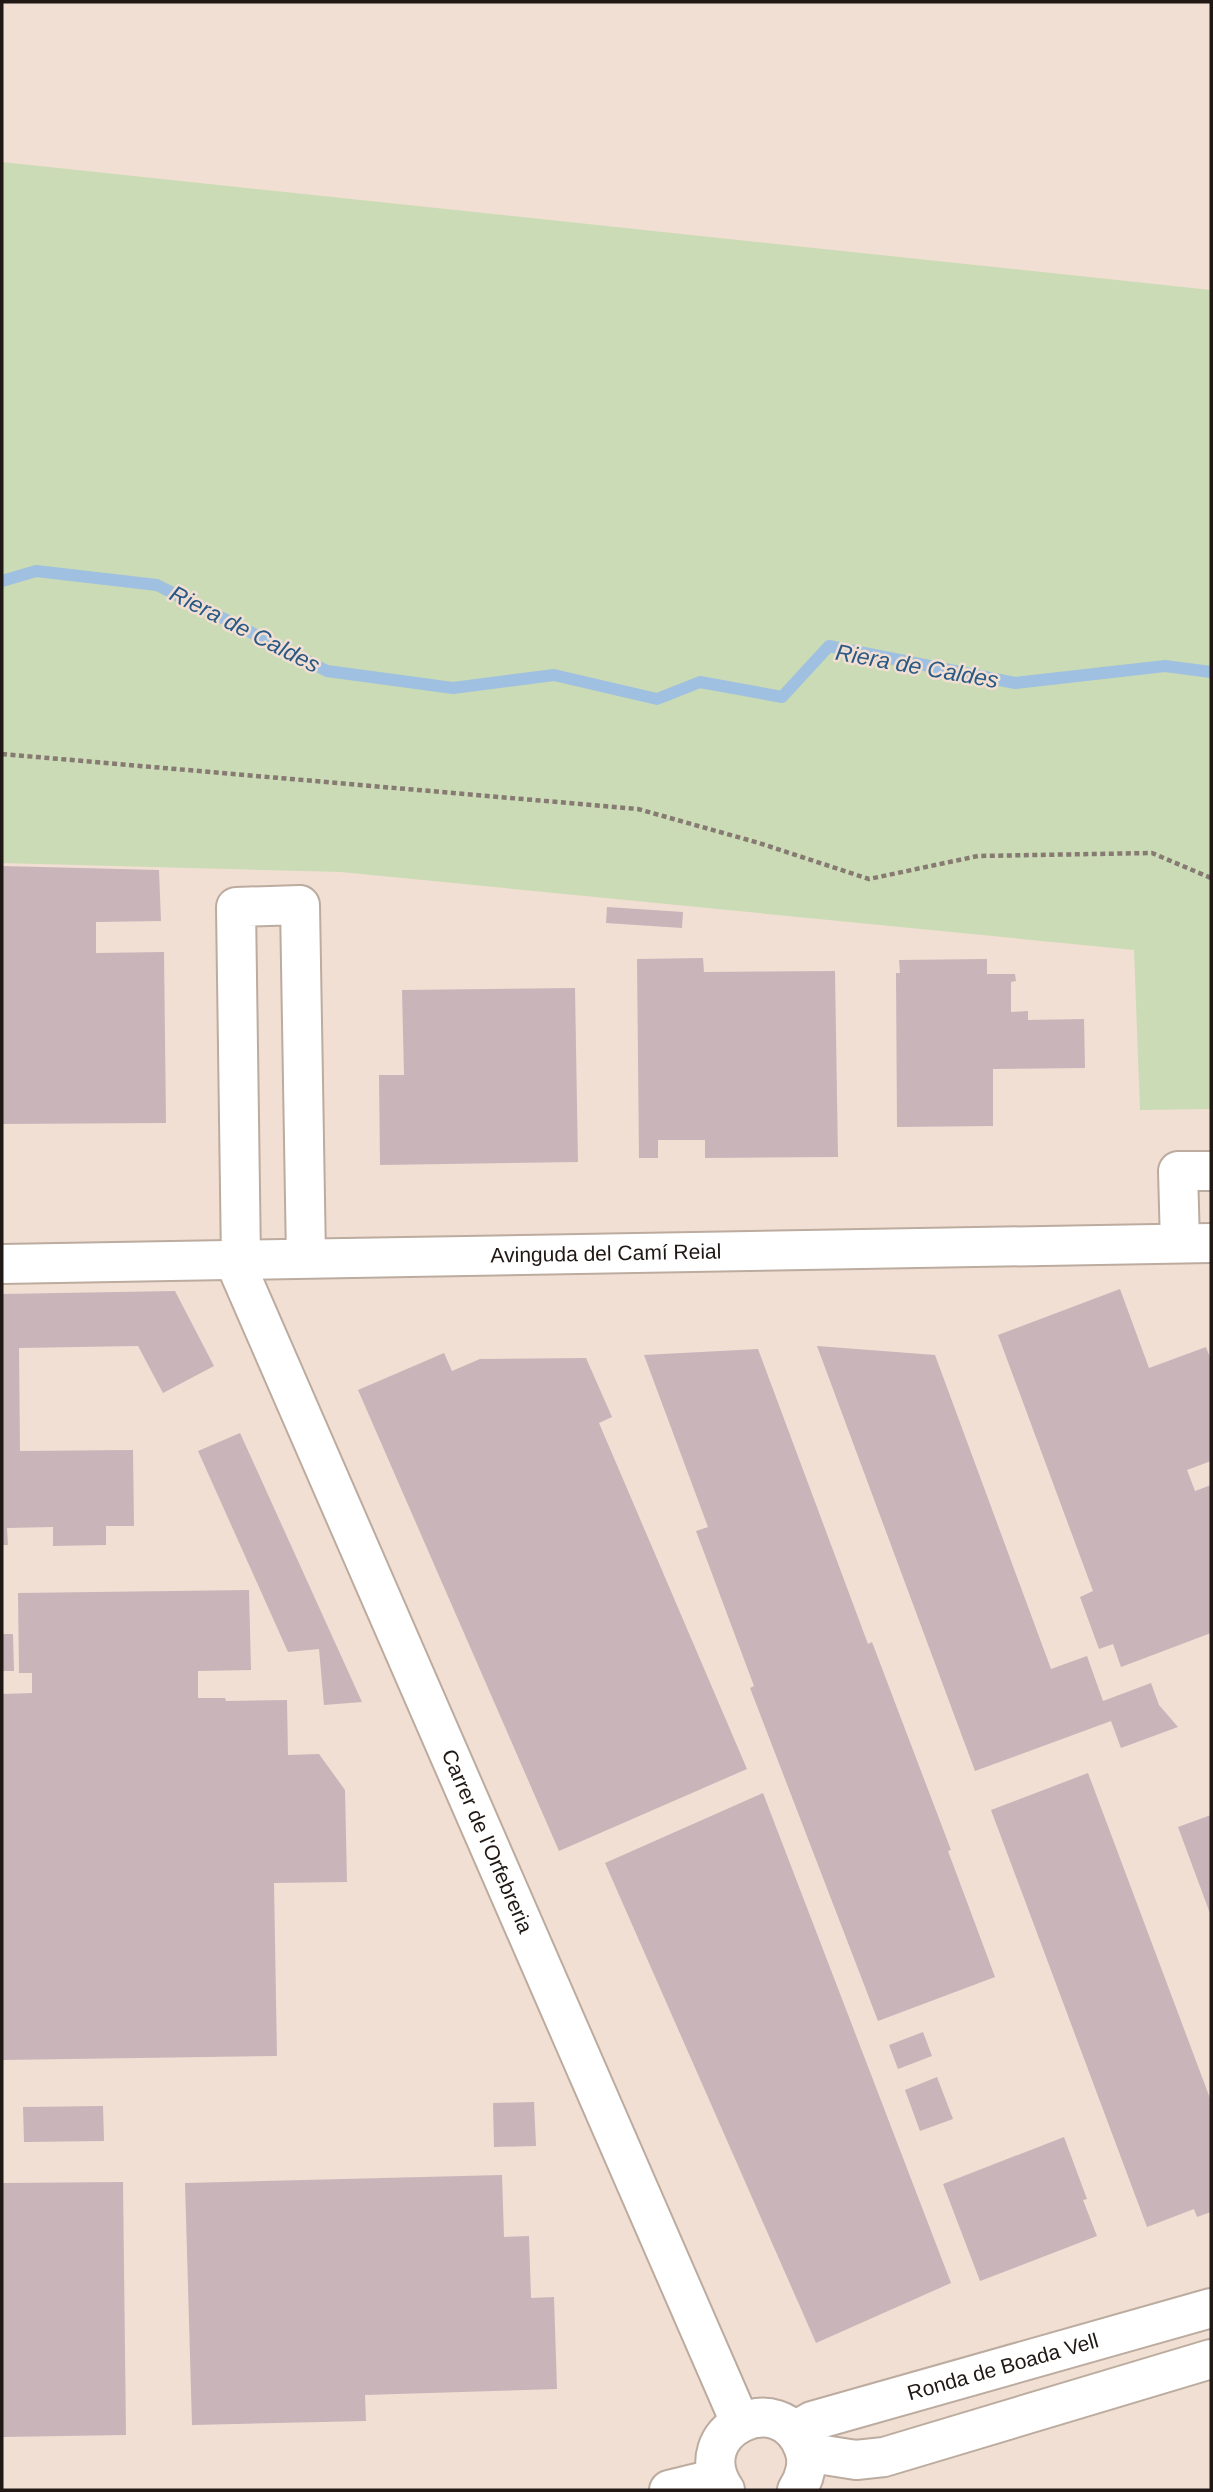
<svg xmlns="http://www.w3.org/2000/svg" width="1213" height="2492" font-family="Helvetica,sans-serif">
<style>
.green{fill:#cbdbb5}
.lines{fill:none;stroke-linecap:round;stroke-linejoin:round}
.stream{stroke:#9fc0e0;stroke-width:12}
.building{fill:#c9b4ba}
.minor-casing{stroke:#bcab9f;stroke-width:42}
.path{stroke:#867a72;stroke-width:4.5;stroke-dasharray:5 3.5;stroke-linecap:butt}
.minor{stroke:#fff;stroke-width:38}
.labels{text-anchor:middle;stroke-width:5;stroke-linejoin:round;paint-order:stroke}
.street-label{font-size:21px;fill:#1f1814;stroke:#f1dfd3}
.water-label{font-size:23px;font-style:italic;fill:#295984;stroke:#f1dfd3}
</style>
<rect width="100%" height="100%" fill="#f1dfd3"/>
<path class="green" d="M2,162L1211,290V1109L1140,1110L1134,950L341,872L2,863Z"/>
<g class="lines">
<path class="stream" d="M2,581L36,571L157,585L327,671L453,688L554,675L657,699L700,682L782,697L829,646L1015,683L1165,666L1211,672"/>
</g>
<g class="building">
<path d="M2,866L159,870L161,921L96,922V953L164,952L166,1123L2,1124Z"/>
<path d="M607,907L683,912L682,928L606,923Z"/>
<path d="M703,958L704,972L835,971L838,1157L705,1158V1140H658V1158H639L637,959Z"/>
<path d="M987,959V974H1015L1016,981L1011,982V1012L1028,1011V1020L1084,1019L1085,1068L993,1069V1126L897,1127L896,973H900L899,960Z"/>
<path d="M575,988L578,1162L380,1165L379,1075H404L402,990Z"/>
<path d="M1120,1289L1149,1368L1206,1347L1211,1360V1461L1187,1470L1195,1491L1211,1485V1633L1121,1667L1113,1644L1099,1649L1080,1597L1093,1591L998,1335Z"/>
<path d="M175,1291L214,1366L163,1393L138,1346L19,1348L20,1451L133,1450L134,1526H106V1545L53,1546V1527L7,1528L8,1545H2V1294Z"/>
<path d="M817,1346L935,1355L1051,1669L1087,1656L1103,1701L1151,1683L1159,1705L1178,1727L1121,1748L1111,1721L975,1771Z"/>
<path d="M758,1349L868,1644L872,1642L951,1850L948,1851L995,1977L878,2021L750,1688L754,1686L696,1531L708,1527L644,1355Z"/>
<path d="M444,1353L452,1371L480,1359L586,1358L612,1417L599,1423L747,1769L559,1851L358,1390Z"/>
<path d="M240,1433L362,1702L324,1705L319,1649L288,1652L198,1451Z"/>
<path d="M249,1590L251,1670L198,1671V1698H225L226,1701L287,1700L288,1755L319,1754L345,1790L347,1882L274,1883L277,2056L3,2060L2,1694L32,1693V1673H19L18,1593Z"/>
<path d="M2,1634H13L14,1671H2Z"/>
<path d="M1088,1773L1211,2101V2212L1197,2217L1194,2209L1147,2227L991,1810Z"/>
<path d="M763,1793L951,2283L816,2343L605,1863Z"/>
<path d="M1211,1815V1916L1178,1827Z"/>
<path d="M923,2032L932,2056L898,2069L889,2045Z"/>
<path d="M937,2077L953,2119L920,2131L905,2090Z"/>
<path d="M534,2102L536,2146L494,2147L493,2103Z"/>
<path d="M103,2106L104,2141L24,2142L23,2107Z"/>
<path d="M1064,2137L1087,2199L1083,2200L1097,2236L980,2281L943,2184Z"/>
<path d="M502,2175L504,2237L529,2236L531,2298L554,2297L557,2389L365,2395L366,2421L192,2425L185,2183Z"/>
<path d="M123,2182L126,2435L2,2437V2183Z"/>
</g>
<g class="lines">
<g class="minor-casing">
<g id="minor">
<path d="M1180,1243L1178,1171H1211"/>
<path id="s1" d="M234,1260L740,2422"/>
<path d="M241,1260L236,907L300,905L306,1258"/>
<path id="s2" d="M2,1264L1211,1243"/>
<path id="s3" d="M794,2431L812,2421L1211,2308"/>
<path d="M805,2452L856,2460L884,2457L1211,2359"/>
<path d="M669,2490L718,2478"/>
<path d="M725,2490C685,2431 781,2384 804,2449C809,2462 805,2478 797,2490"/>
</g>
</g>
<path class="path" d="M2,754L638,809L759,843L869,879L978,856L1152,853L1211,878"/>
<use href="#minor" class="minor"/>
</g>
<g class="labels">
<g class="street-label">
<text dy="7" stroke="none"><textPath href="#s2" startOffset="604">Avinguda del Camí Reial</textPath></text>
<text dy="7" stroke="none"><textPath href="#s1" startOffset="634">Carrer de l'Orfebreria</textPath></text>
<text dy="7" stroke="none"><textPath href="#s3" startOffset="219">Ronda de Boada Vell</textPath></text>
</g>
<g class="water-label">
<text transform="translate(245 629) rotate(27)" y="8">Riera de Caldes</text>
<text transform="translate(917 666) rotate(10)" y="8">Riera de Caldes</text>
</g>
</g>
<rect width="1213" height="2492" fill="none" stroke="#1f1814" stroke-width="7"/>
</svg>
